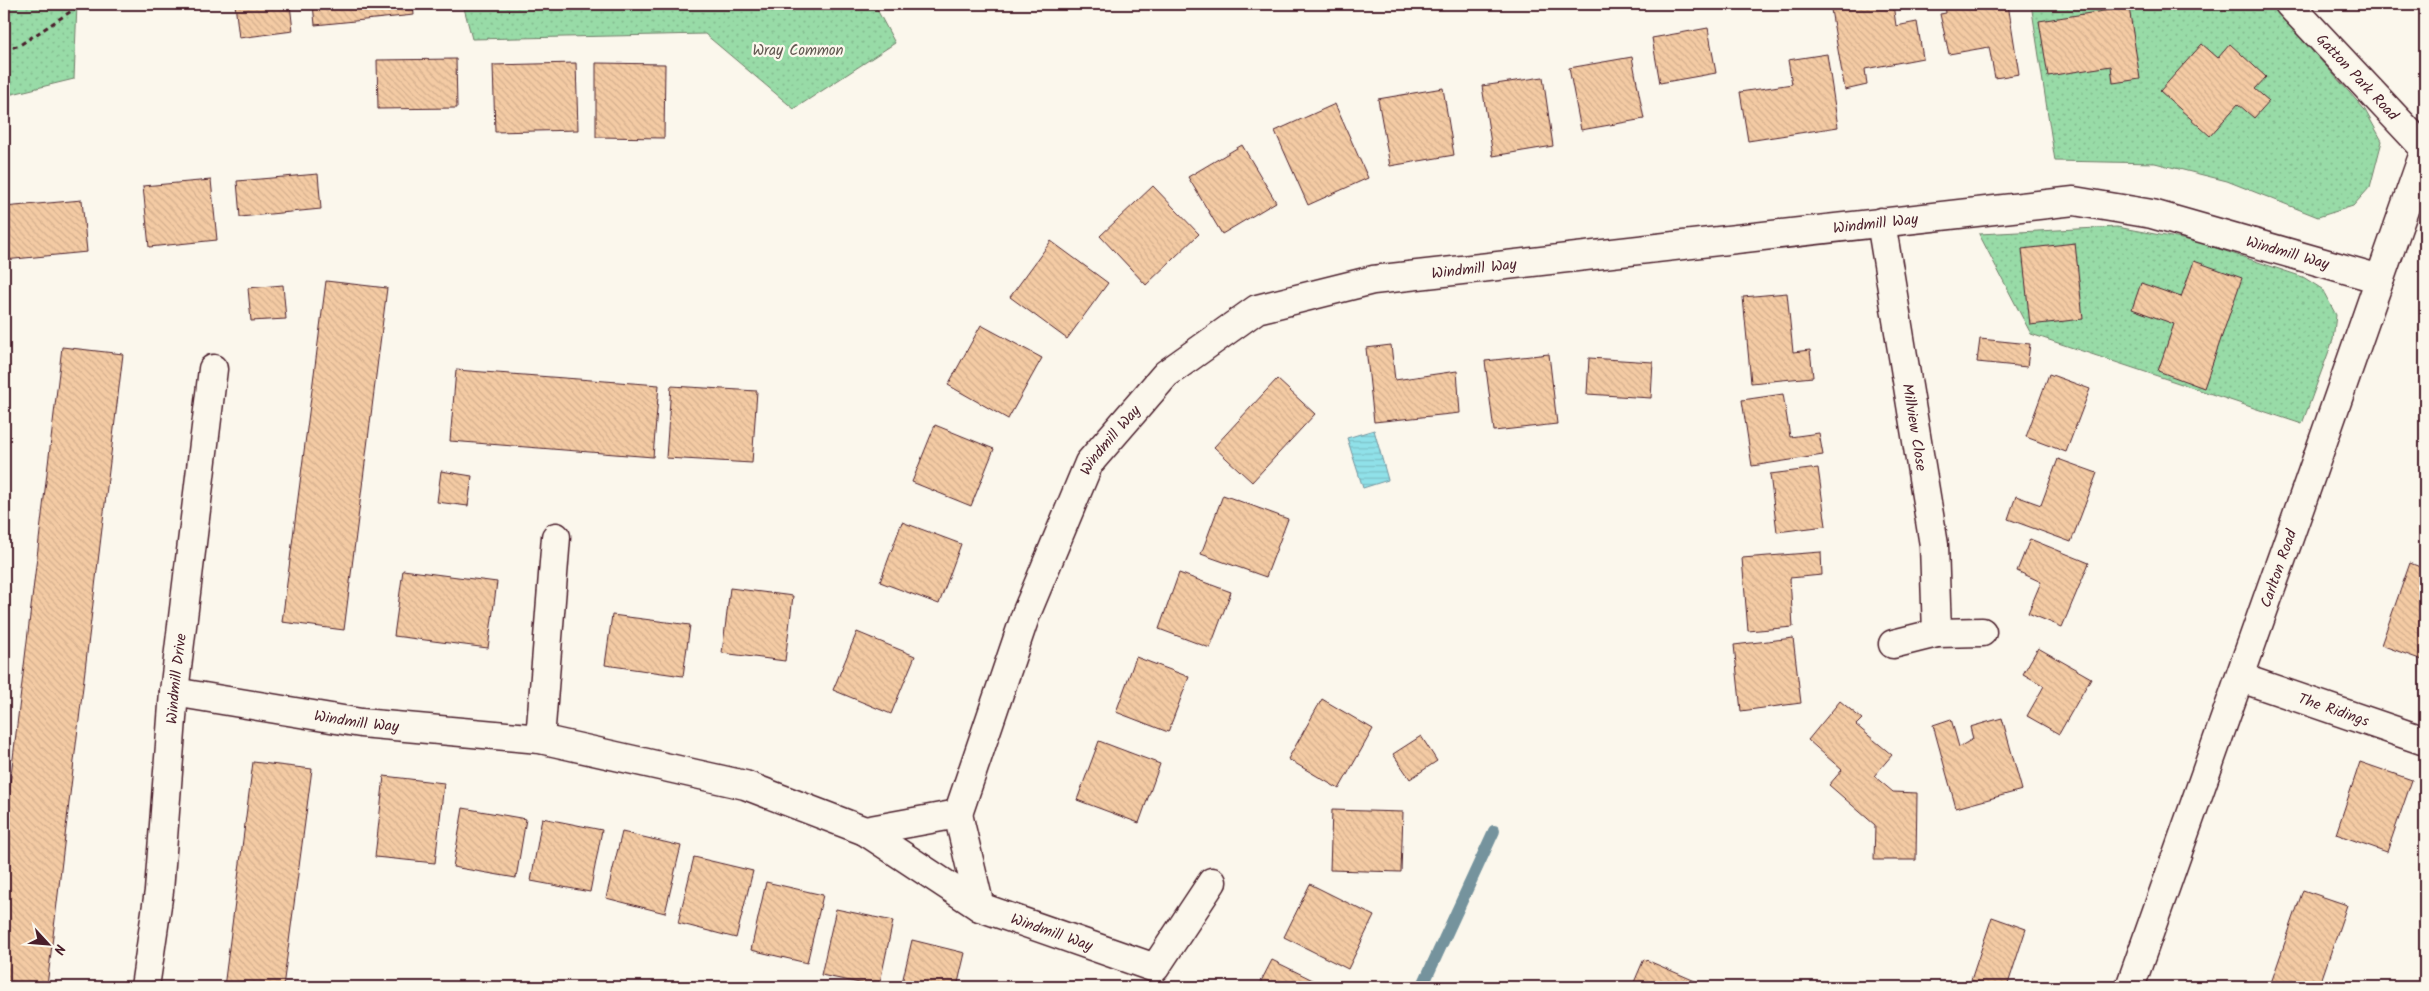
<svg xmlns="http://www.w3.org/2000/svg" width="2429" height="991" font-family="Kalam,sans-serif">
<style>
.green{fill:url(#green-dots);stroke:#717d69}
.water{fill:url(#water-rules);stroke:#74939d}
.lines{fill:none;stroke-linecap:round;stroke-linejoin:round}
.stream{stroke:#74939d;stroke-width:12}
.building{fill:url(#building-back-hatch);stroke:#4a1f2b}
.minor-casing{stroke:#4a1f2b;stroke-width:31}
.major-casing{stroke:#4a1f2b;stroke-width:31}
.path{stroke:#4a1f2b;stroke-width:3;stroke-dasharray:5 4;stroke-linecap:butt}
.minor{stroke:#fbf7ec;stroke-width:28}
.major{stroke:#fbf7ec;stroke-width:28}
.labels{text-anchor:middle;stroke-width:4.5;stroke-linejoin:round;paint-order:stroke}
.park-label{font-size:15px;fill:#615750;stroke:#fbf7ec}
.street-label{font-size:15px;fill:#4a1f2b;stroke:#fbf7ec}
</style>
<defs>
<pattern id="green-dots" width="8" height="8" patternUnits="userSpaceOnUse" patternTransform="scale(1.25)"><rect width="8" height="8" fill="#98dba7"/><path d="M2 2h.1M6 6h.1" fill="none" stroke="#84bc90" stroke-width="1.8" stroke-linecap="round"/></pattern>
<pattern id="water-rules" width="6" height="5" patternUnits="userSpaceOnUse" patternTransform="scale(1.25)"><rect width="6" height="5" fill="#90e1e9"/><path d="M0 2.5h6" fill="none" stroke="#7ec1c8"/></pattern>
<pattern id="building-back-hatch" width="6" height="6" patternUnits="userSpaceOnUse" patternTransform="scale(1.25)"><rect width="6" height="6" fill="#f4cba4"/><path d="M-1 5l2 2M0 0l6 6M5-1l2 2" fill="none" stroke="#d3ae8d"/></pattern>
</defs>
<rect width="100%" height="100%" fill="#fbf7ec"/>
<filter id="ink" filterUnits="userSpaceOnUse"><feTurbulence type="fractalNoise" baseFrequency=".02" numOctaves="2"/><feDisplacementMap in="SourceGraphic" scale="10" xChannelSelector="R" yChannelSelector="G"/><feConvolveMatrix kernelMatrix="1 2 1 2 8 2 1 2 1" color-interpolation-filters="sRGB"/></filter>
<g filter="url(#ink)">
<g class="green">
<path d="M4,4H77L74,79L4,96Z"/>
<path d="M463,4H874L895,43L794,109L705,34L472,39Z"/>
<path d="M2031,4H2271L2365,110L2382,141L2370,187L2353,206L2318,217L2227,181L2155,163L2055,161Z"/>
<path d="M2117,227L2198,242L2303,277L2322,289L2336,315L2333,340L2302,424L2031,334L1979,234Z"/>
</g>
<path class="water" d="M1374,430L1388,480L1363,488L1347,438Z"/>
<g class="lines">
<path class="stream" d="M1422,987L1494,831"/>
</g>
<g class="building">
<path d="M235,4H290L293,31L239,38Z"/>
<path d="M313,4H413L414,15L315,25Z"/>
<path d="M1830,4H1854L1855,6L1893,4L1896,26L1917,22L1923,58L1865,69L1867,85L1845,90Z"/>
<path d="M1945,4H1980L1981,6L2008,4L2019,74L1995,78L1989,47L1949,54L1940,14L1946,13Z"/>
<path d="M2129,7L2140,79L2113,83L2111,66L2048,76L2039,21Z"/>
<path d="M1708,28L1716,73L1660,83L1652,38Z"/>
<path d="M2202,44L2218,58L2230,44L2266,77L2255,89L2269,101L2254,118L2238,104L2210,136L2160,91Z"/>
<path d="M1827,54L1838,127L1748,141L1740,92L1792,84L1788,60Z"/>
<path d="M1632,57L1644,119L1581,130L1569,68Z"/>
<path d="M456,59L457,108L378,109L377,60Z"/>
<path d="M576,63L578,130L495,132L493,65Z"/>
<path d="M596,63L665,64L664,138L596,137Z"/>
<path d="M1543,77L1553,146L1493,156L1482,86Z"/>
<path d="M1443,88L1454,155L1390,166L1378,99Z"/>
<path d="M1335,104L1368,178L1308,205L1275,131Z"/>
<path d="M1242,145L1276,202L1222,234L1188,177Z"/>
<path d="M318,174L321,209L240,217L237,181Z"/>
<path d="M211,180L217,240L149,247L143,186Z"/>
<path d="M1153,186L1199,234L1146,285L1100,236Z"/>
<path d="M82,200L87,252L4,260V207Z"/>
<path d="M1051,241L1108,283L1067,339L1010,297Z"/>
<path d="M2075,243L2083,319L2030,325L2022,249Z"/>
<path d="M2194,261L2242,278L2204,388L2158,371L2174,324L2132,309L2141,283L2181,297Z"/>
<path d="M326,281L387,288L344,630L282,622Z"/>
<path d="M283,285L286,319L251,321L248,288Z"/>
<path d="M1787,293L1793,352L1810,350L1813,377L1751,383L1743,297Z"/>
<path d="M981,325L1042,358L1008,419L948,385Z"/>
<path d="M1980,339L2030,344L2027,367L1977,362Z"/>
<path d="M1391,345L1395,380L1457,371L1460,413L1374,422L1366,348Z"/>
<path d="M62,347L123,354L47,986L4,981V834Z"/>
<path d="M1549,354L1557,424L1494,431L1485,361Z"/>
<path d="M1589,358L1653,362L1651,398L1587,394Z"/>
<path d="M456,370L659,385L653,457L450,441Z"/>
<path d="M2049,374L2090,389L2066,452L2026,437Z"/>
<path d="M1277,379L1315,414L1252,482L1214,447Z"/>
<path d="M671,386L757,391L752,463L666,458Z"/>
<path d="M1783,394L1790,437L1819,433L1823,455L1752,466L1742,400Z"/>
<path d="M935,425L994,449L971,506L912,482Z"/>
<path d="M2058,459L2097,473L2071,542L2008,519L2016,496L2041,505Z"/>
<path d="M1818,468L1826,526L1777,532L1770,474Z"/>
<path d="M441,471L472,476L468,506L437,502Z"/>
<path d="M1223,495L1288,519L1266,577L1201,554Z"/>
<path d="M902,522L961,544L939,604L880,582Z"/>
<path d="M2030,539L2089,563L2062,627L2028,613L2041,582L2017,571Z"/>
<path d="M1821,552L1822,575L1790,578L1793,627L1748,631L1742,558Z"/>
<path d="M2410,563L2425,569V661L2381,645Z"/>
<path d="M403,570L497,582L488,648L394,636Z"/>
<path d="M1179,573L1231,592L1210,648L1159,629Z"/>
<path d="M730,588L793,596L785,661L722,653Z"/>
<path d="M612,615L690,625L683,676L605,665Z"/>
<path d="M857,632L915,656L891,714L833,690Z"/>
<path d="M1793,638L1801,703L1741,711L1734,645Z"/>
<path d="M2038,648L2091,678L2059,734L2027,716L2044,686L2023,674Z"/>
<path d="M1136,657L1189,677L1168,732L1116,712Z"/>
<path d="M1322,699L1373,729L1339,789L1288,759Z"/>
<path d="M1840,701L1862,719L1856,725L1892,755L1874,776L1893,792L1917,793L1916,860H1874L1875,825L1829,785L1842,770L1808,740Z"/>
<path d="M2002,718L2022,790L1956,808L1933,725L1951,719L1959,747L1973,739L1970,727Z"/>
<path d="M1421,736L1437,761L1410,779L1393,754Z"/>
<path d="M1099,741L1160,764L1139,823L1077,800Z"/>
<path d="M253,762L312,769L283,987H224Z"/>
<path d="M2360,762L2412,780L2387,852L2336,834Z"/>
<path d="M384,776L444,783L435,863L375,857Z"/>
<path d="M463,808L526,819L516,878L453,867Z"/>
<path d="M1332,810L1403,812L1401,872L1330,870Z"/>
<path d="M542,818L602,830L590,892L531,881Z"/>
<path d="M622,832L681,846L665,913L606,898Z"/>
<path d="M694,857L753,871L736,938L678,923Z"/>
<path d="M766,882L823,895L807,963L751,950Z"/>
<path d="M1310,884L1374,916L1348,969L1284,937Z"/>
<path d="M2303,890L2347,905L2319,987H2285L2271,983Z"/>
<path d="M836,909L893,921L879,987L821,975Z"/>
<path d="M1992,917L2026,929L2007,987H1993L1971,980Z"/>
<path d="M912,940L965,953L957,987H901Z"/>
<path d="M1644,959L1709,987H1632Z"/>
<path d="M1272,960L1327,987H1258Z"/>
</g>
<g class="lines">
<g class="minor-casing">
<g id="minor">
<path id="s1" d="M1881,222L1934,545L1937,633L1982,632"/>
<path d="M1893,644L1937,633"/>
<path id="s2" d="M2241,678L2425,741"/>
<path id="s3" d="M174,692L361,723L540,739L745,785L865,831L958,814L1026,614L1089,463L1166,374L1257,309L1373,280L2074,201L2152,214L2380,279"/>
<path d="M540,739L556,537"/>
<path d="M958,814L980,907"/>
<path id="s4" d="M865,831L980,907L1155,968L1212,882"/>
<path id="s5" d="M145,987L159,891L174,692L213,369"/>
<path id="s6" d="M2130,987C2230,709 2327,429 2425,150"/>
</g>
</g>
<g class="major-casing">
<g id="major">
<path id="s7" d="M2289,4L2425,149"/>
</g>
</g>
<path class="path" d="M4,50L20,45L82,4"/>
<use href="#minor" class="minor"/>
<use href="#major" class="major"/>
</g>
</g>
<g class="labels">
<g class="park-label">
<text x="798" y="55">Wray Common</text>
</g>
<g class="street-label">
<text dy="5" stroke="none"><textPath href="#s7" startOffset="100">Gatton Park Road</textPath></text>
<text dy="5" stroke="none"><textPath href="#s3" startOffset="2032">Windmill Way</textPath></text>
<text dy="5" stroke="none"><textPath href="#s3" startOffset="2452">Windmill Way</textPath></text>
<text dy="5" stroke="none"><textPath href="#s3" startOffset="1628">Windmill Way</textPath></text>
<text dy="5" stroke="none"><textPath href="#s1" startOffset="208">Millview Close</textPath></text>
<text dy="5" stroke="none"><textPath href="#s3" startOffset="1208">Windmill Way</textPath></text>
<text dy="5" stroke="none"><textPath href="#s6" startOffset="444">Carlton Road</textPath></text>
<text dy="5" stroke="none"><textPath href="#s5" startOffset="310">Windmill Drive</textPath></text>
<text dy="5" stroke="none"><textPath href="#s2" startOffset="98">The Ridings</textPath></text>
<text dy="5" stroke="none"><textPath href="#s3" startOffset="185">Windmill Way</textPath></text>
<text dy="5" stroke="none"><textPath href="#s4" startOffset="214">Windmill Way</textPath></text>
</g>
</g>
<rect width="2429" height="991" fill="none" stroke="#fbf7ec" stroke-width="20"/>
<rect x="10" y="10" width="2409" height="971" fill="none" stroke="#4a1f2b" stroke-width="2" filter="url(#ink)"/>
<g transform="translate(48 944) rotate(116)" stroke="#fbf7ec" stroke-width="4" paint-order="stroke">
<path d="M0-4L9 19L0 12L-9 19Z" fill="#4a1f2b"/>
<text y="-8" font-size="14" font-weight="bold" text-anchor="middle" fill="#4a1f2b">N</text>
</g>
</svg>
